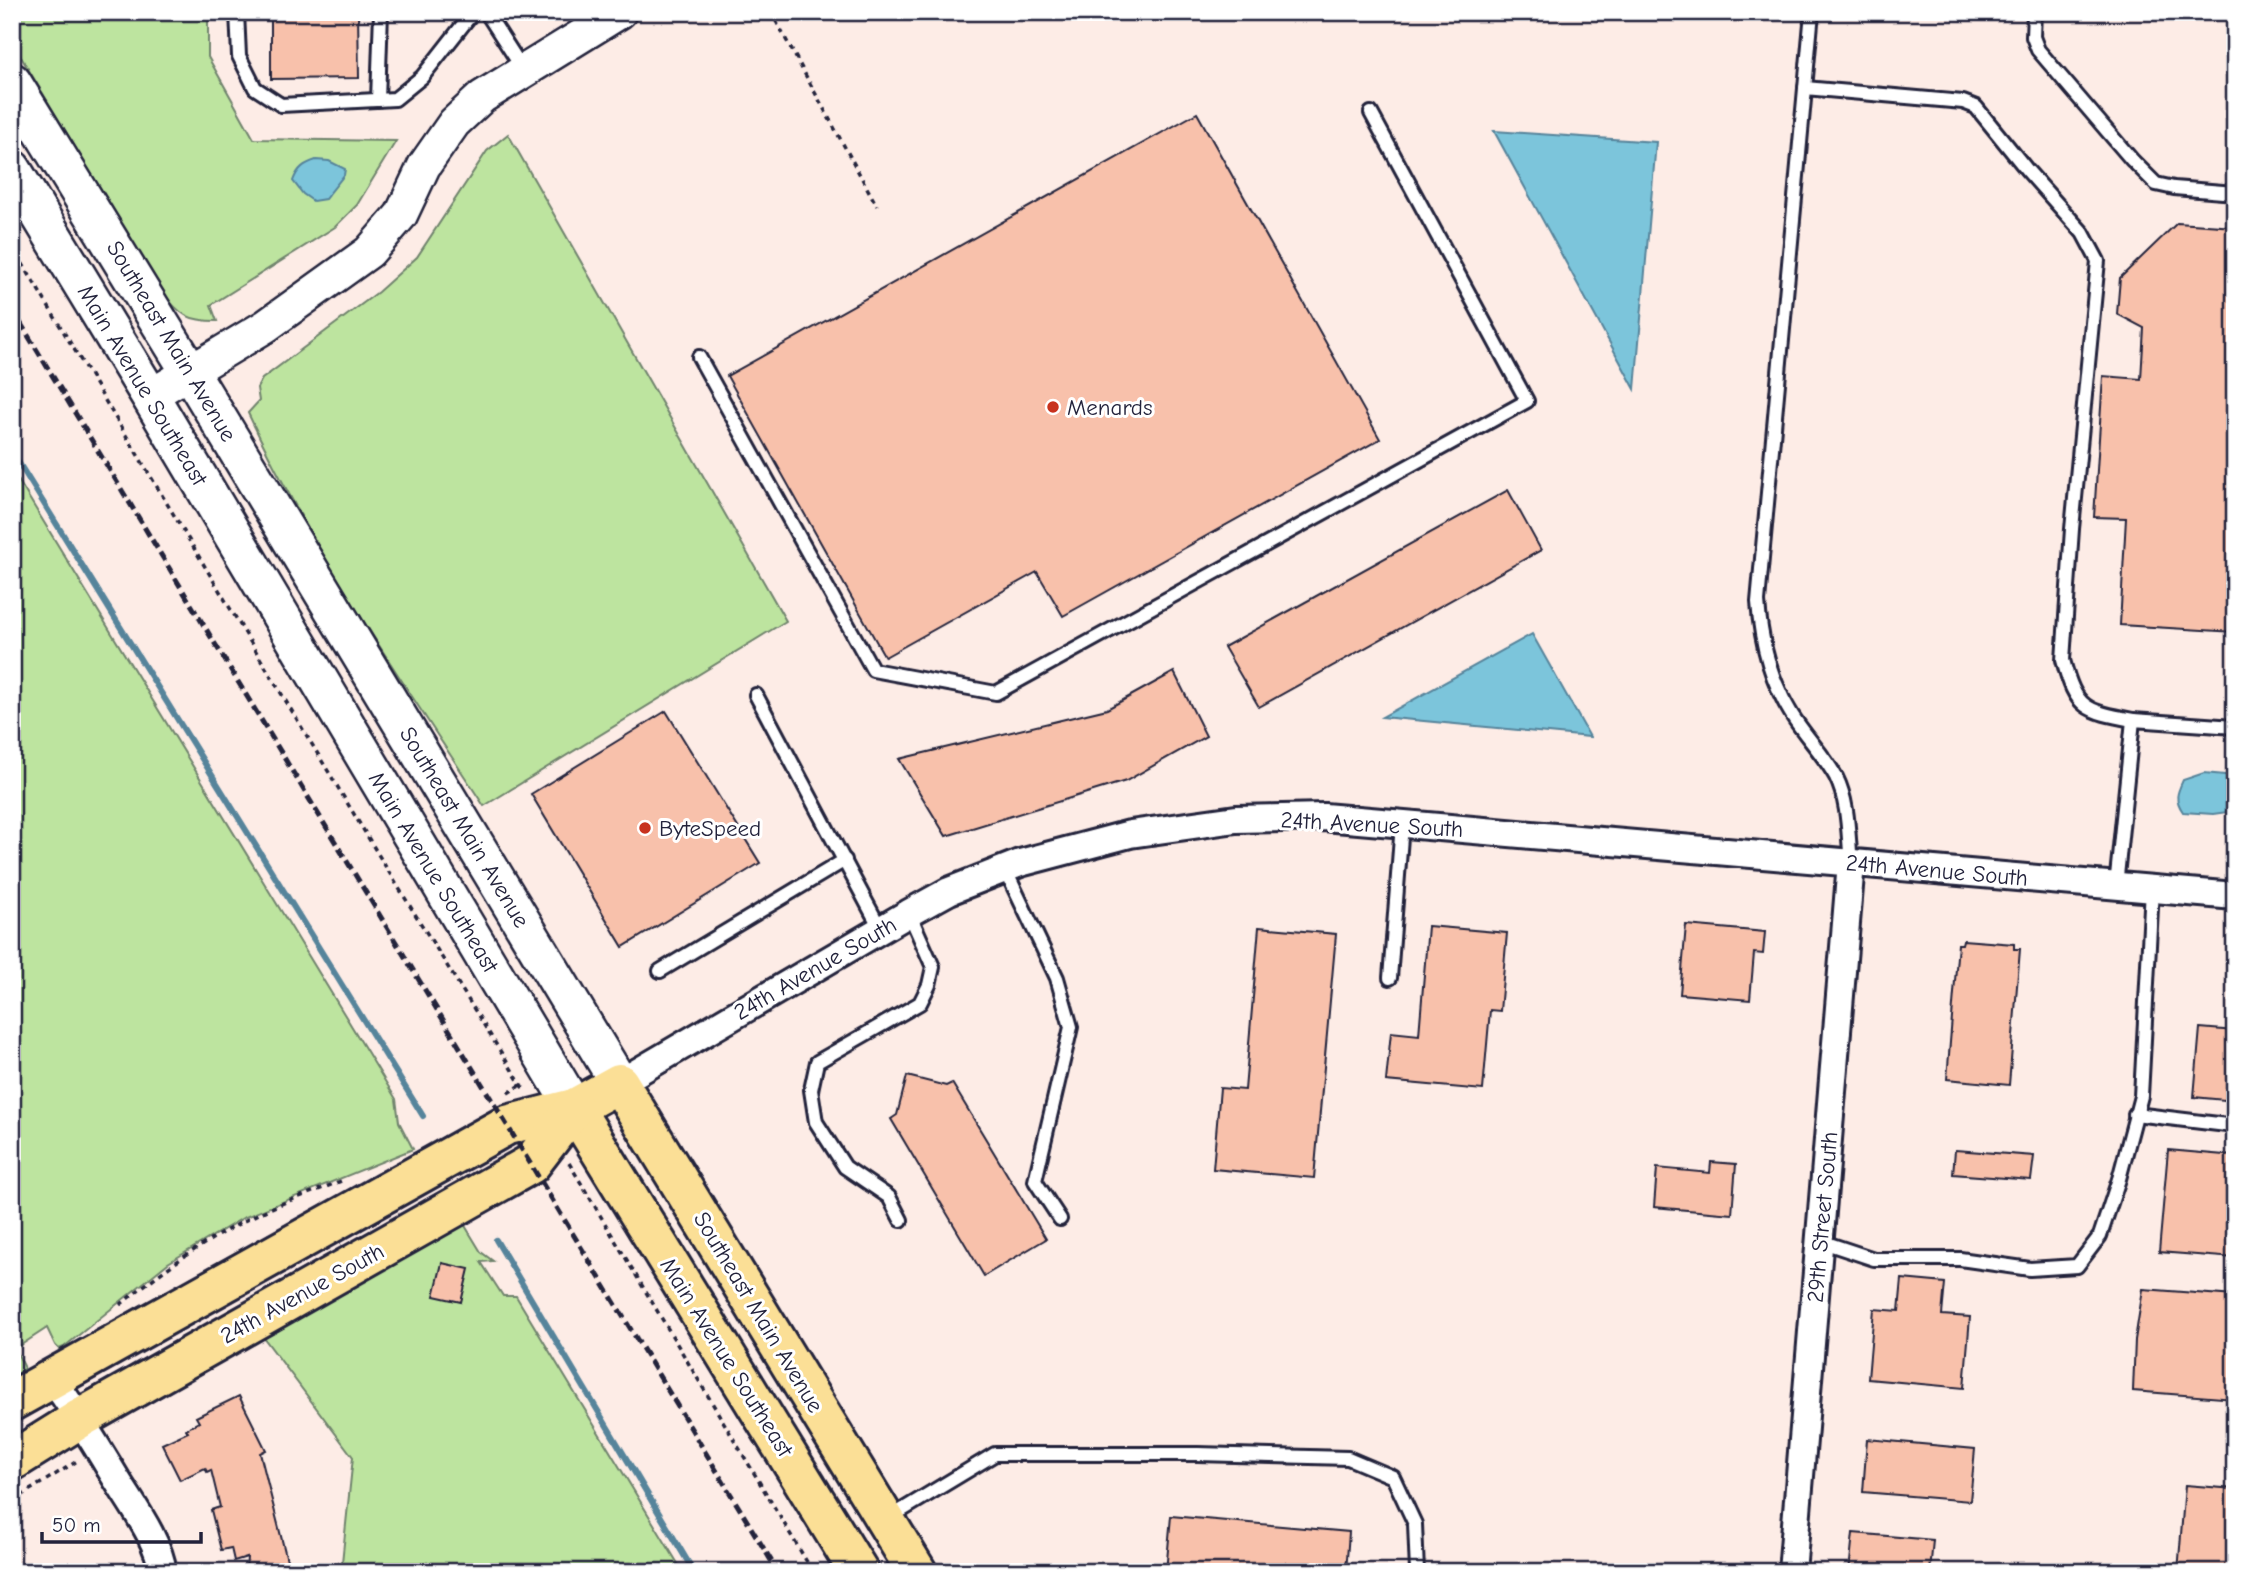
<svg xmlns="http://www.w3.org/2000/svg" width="2247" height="1584" font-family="'Comic Neue',sans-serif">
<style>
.green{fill:#bde49f;stroke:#70836d;stroke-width:2}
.water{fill:#7bc5db;stroke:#57849b;stroke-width:2}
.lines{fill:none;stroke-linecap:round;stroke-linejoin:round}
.stream{stroke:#57849b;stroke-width:6}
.building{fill:#f8c1ab;stroke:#22223b;stroke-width:2}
.service-casing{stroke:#22223b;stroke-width:18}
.minor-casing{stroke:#22223b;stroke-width:32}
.tertiary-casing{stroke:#22223b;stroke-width:37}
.secondary-casing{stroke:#22223b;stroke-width:42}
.primary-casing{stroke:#22223b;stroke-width:44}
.path{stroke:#22223b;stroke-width:3.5;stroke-dasharray:5 5;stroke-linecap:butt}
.service{stroke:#fff;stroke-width:12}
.minor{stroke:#fff;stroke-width:26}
.tertiary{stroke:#fff;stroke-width:32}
.secondary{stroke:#fff;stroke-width:37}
.primary{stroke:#fbdf96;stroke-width:38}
.rail{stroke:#22223b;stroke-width:5;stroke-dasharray:10 5;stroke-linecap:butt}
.poi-dot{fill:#c8321e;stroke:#fff;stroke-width:2.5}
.labels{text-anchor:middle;stroke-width:6;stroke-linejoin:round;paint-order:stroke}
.street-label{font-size:23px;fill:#22223b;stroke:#fff}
.poi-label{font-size:23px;fill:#22223b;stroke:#fff;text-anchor:start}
</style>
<rect width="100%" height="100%" fill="#fdece6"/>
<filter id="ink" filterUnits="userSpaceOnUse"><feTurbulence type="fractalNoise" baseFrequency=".0143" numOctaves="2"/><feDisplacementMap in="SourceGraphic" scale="14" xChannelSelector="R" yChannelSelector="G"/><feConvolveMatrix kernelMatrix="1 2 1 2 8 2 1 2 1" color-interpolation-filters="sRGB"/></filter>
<g filter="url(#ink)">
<g class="green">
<path d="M12,12H208V57L254,139L396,141L357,205L335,227L211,305L217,321C188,321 180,315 162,292L12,42Z"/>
<path d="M508,134L786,621L484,806C400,678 313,552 248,413L259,401L257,388L262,379L378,292L417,257L487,151Z"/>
<path d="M12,470L396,1099L399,1122L413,1149L243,1218L168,1263L64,1347L59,1349L55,1345L47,1328L15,1349L24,1366L25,1373L12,1379Z"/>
<path d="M464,1224L481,1252L493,1261L481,1262L503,1296H516L683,1572H341L353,1457L258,1330Z"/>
</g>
<g class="water">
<path d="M1494,131L1656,142L1635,389Z"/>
<path d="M316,160L329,161L345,169L344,175L325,199L313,201L303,194L293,181C298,168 304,164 316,160Z"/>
<path d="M1532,634L1590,737L1382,717Z"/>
<path d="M2204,773L2235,776V811L2213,814L2183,812C2174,799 2177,793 2183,780Z"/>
</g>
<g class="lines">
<g class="stream">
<path d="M12,452L423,1116"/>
<path d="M496,1240L694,1572"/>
</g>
</g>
<g class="building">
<path d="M271,12H358L359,78L271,79Z"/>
<path d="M1197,113L1380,439L1063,616L1037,572L885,657L727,376Z"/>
<path d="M2177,223L2235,227V632L2120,625L2126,518L2094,517L2103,376L2141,379L2144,328L2117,314L2120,278Z"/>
<path d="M1508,490L1541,550L1259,707L1224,647Z"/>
<path d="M1174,672L1206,736L1126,781L946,836L899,759L1107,709Z"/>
<path d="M666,711L760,863L623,947L531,794Z"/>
<path d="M1686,925L1765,932L1763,954L1754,953L1750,1000L1680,994Z"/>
<path d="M1428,926L1507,933L1500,1011L1490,1010L1483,1090L1386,1081L1391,1032L1419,1035Z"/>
<path d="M1259,927L1336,934L1314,1178L1213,1169L1220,1088L1245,1090Z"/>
<path d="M1963,940L2014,944V949H2020L2009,1085L1947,1079L1958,944H1962Z"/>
<path d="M2200,1028L2235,1031V1101L2194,1097Z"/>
<path d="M907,1076L946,1086L952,1083L1046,1239L984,1276L891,1119L897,1115Z"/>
<path d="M1955,1150L2034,1156L2031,1180L1953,1174Z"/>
<path d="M2168,1150L2235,1156V1258L2159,1252Z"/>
<path d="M1711,1162L1736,1164L1732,1214L1654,1207L1657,1168L1710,1173Z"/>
<path d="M442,1263L469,1269L461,1302L434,1296Z"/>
<path d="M1902,1279L1945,1283L1942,1315L1970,1317L1964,1388L1868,1379L1874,1309L1899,1311Z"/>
<path d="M2143,1289L2235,1296V1399L2133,1391L2135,1340Z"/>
<path d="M239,1396L266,1450L260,1453L290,1572H246L247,1557L234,1561L231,1548L221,1550L211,1510L220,1507L211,1470L207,1472L205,1468L180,1480L162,1444L188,1432L186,1429L199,1422L196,1417Z"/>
<path d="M1867,1439L1975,1449L1970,1501L1863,1492Z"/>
<path d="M2185,1485L2235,1489V1572H2178Z"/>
<path d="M1171,1516L1349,1532L1346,1572H1166Z"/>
<path d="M1853,1533L1933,1540L1930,1572H1849Z"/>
</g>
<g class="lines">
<g class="service-casing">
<g id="service">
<path d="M237,12L239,56L255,88L281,105L395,99L422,77L473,12"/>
<path d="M486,12L524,71"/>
<path d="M1812,12L1758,602C1761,642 1770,680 1792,715C1805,736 1824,755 1836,777C1849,803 1848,835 1851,863"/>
<path d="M2034,12L2033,37L2038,50L2132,160L2156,184L2174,188L2235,193"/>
<path d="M1805,88L1963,102L1976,107L2027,170L2083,233L2098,261L2072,529L2063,660C2076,709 2085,711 2133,720"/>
<path d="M378,100L381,12"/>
<path d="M699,357L873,670L996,693L1527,401L1371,113"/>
<path d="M756,695L880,928"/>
<path d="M1005,869L1057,978L1071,1027L1035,1181L1060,1219"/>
<path d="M2116,886L2133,720L2235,727"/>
<path d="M660,971L845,860"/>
<path d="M1390,978L1402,824"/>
<path d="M2135,1114L2235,1126"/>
<path d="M901,1220L889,1197L845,1167L816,1122L811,1090L817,1062L920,1003L929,985L933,967L909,913"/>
<path d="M1820,1241L1874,1259H1960L2030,1269L2077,1266L2100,1236L2119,1179L2141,1096L2152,889"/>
<path d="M889,1518L995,1454H1198L1348,1458L1393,1477L1415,1524L1417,1572"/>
</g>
</g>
<g class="minor-casing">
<g id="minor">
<path d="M619,1083L909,913L949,891L1020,863L1130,834L1236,819L1324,817L2235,896"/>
<path d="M52,1379C76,1411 96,1445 117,1480C134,1508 158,1539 163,1572"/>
<path d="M1792,1572L1851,863"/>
</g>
</g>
<g class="tertiary-casing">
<path id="tertiary" d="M150,396L266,326L369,252L401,215L424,166L454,123L482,97L620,12"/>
</g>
<g class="secondary-casing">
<g id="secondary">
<path d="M12,82L190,372L619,1083"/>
<path d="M12,169L150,396L574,1108"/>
</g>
</g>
<g class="primary-casing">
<g id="primary">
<path d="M574,1108L859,1572"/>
<path d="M12,1401L507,1125L574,1108L619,1083L917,1572"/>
<path d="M12,1461L81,1418L531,1164L574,1108"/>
</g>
</g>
<g class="path">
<path d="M771,12L877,206"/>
<path d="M12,246L387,869L525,1091"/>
<path d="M508,1093L521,1085"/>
<path d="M569,1163L813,1572"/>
<path d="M120,1305C163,1269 210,1237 260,1213C286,1201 314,1192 341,1181"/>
<path d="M12,1501L79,1460"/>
</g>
<use href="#service" class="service"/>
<use href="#minor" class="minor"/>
<use href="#tertiary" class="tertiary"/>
<use href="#secondary" class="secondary"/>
<use href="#primary" class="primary"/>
<path class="rail" d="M12,309L778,1572"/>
</g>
</g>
<g class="poi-dot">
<circle cx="1053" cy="407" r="7"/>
<circle cx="645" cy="828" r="7"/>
</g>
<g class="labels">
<g class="street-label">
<text transform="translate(172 341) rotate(59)" y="8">Southeast Main Avenue</text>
<text transform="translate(143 385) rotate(59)" y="8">Main Avenue Southeast</text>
<text transform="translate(1372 824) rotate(3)" y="8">24th Avenue South</text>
<text transform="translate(465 827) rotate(59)" y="8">Southeast Main Avenue</text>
<text transform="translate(1937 870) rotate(5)" y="8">24th Avenue South</text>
<text transform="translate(434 872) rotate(59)" y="8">Main Avenue Southeast</text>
<text transform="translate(815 968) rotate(-30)" y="8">24th Avenue South</text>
<text transform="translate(1822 1217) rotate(-85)" y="8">29th Street South</text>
<text transform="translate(302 1293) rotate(-29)" y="8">24th Avenue South</text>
<text transform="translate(759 1312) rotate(59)" y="8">Southeast Main Avenue</text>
<text transform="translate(727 1357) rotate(58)" y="8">Main Avenue Southeast</text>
</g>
<g class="poi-label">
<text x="1067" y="415">Menards</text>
<text x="659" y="836">ByteSpeed</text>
</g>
</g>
<rect width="2247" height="1584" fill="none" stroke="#fff" stroke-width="42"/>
<rect x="21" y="21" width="2205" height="1542" fill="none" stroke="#22223b" stroke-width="2.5" filter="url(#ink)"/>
<path d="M42 1532v10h159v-10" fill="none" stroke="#22223b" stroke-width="3.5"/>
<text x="52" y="1532" font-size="21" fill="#22223b" stroke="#ffffff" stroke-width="5" paint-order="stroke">50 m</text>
</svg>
